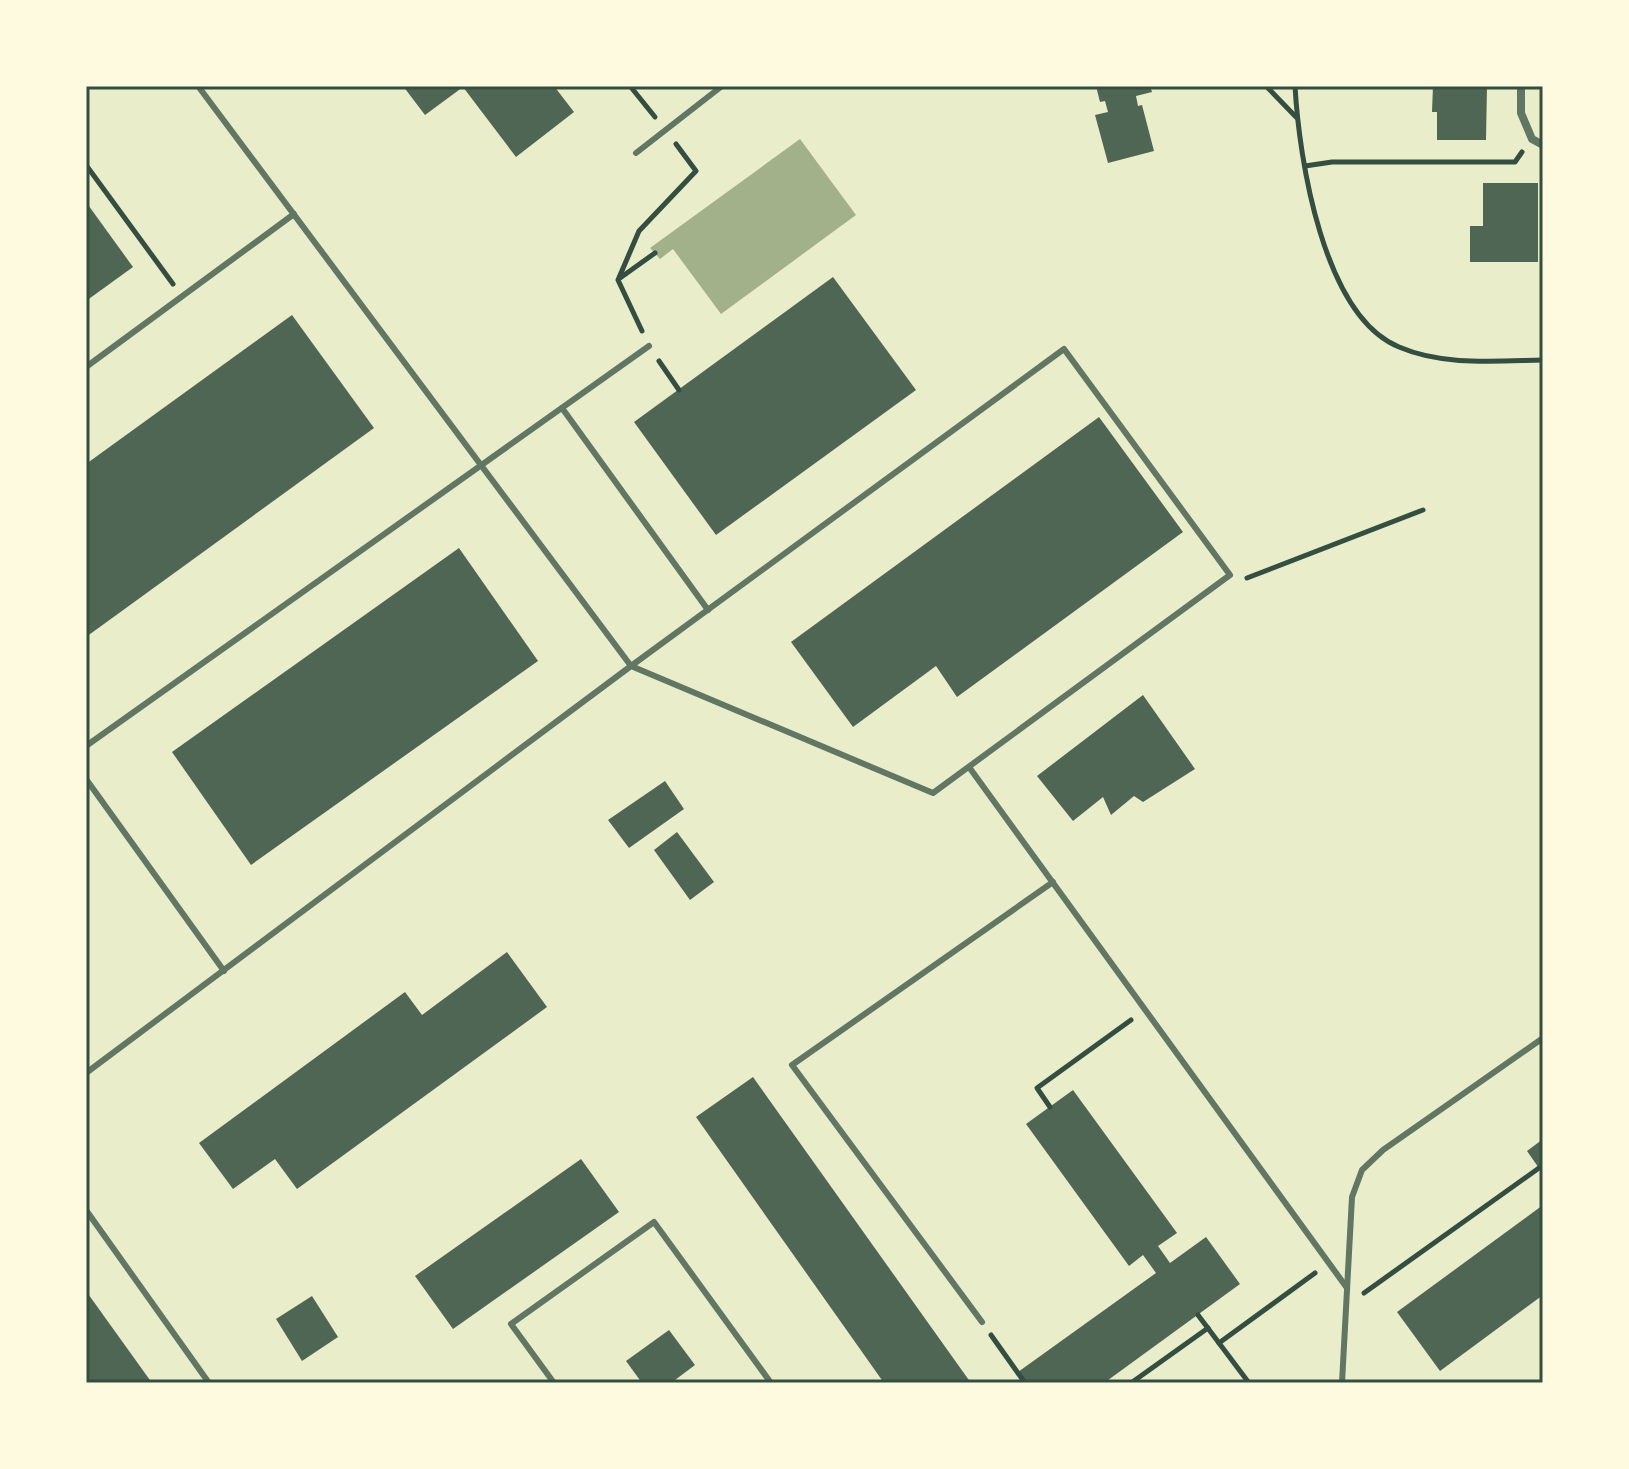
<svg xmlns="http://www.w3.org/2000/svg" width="1629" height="1469" font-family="Montserrat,sans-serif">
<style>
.water{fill:#a3b18a}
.building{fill:#4f6655}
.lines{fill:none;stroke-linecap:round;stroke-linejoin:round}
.path{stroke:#344e41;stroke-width:5}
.service{stroke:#617663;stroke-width:6}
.minor{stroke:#617663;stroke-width:8}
.neatline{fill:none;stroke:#344e41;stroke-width:3}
</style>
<rect width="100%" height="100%" fill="#e9edc9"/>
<path class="water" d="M800,139L856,215L721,314L673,249L660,259L650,248Z"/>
<g class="building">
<path d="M403,86H554L574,112L516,157L463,87L425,115Z"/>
<path d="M1096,86H1150L1152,92L1136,96L1138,106L1142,105L1154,151L1108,163L1095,115L1108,112L1105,101L1100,102Z"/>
<path d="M1433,86H1487L1486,140H1437V112H1432Z"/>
<path d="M1483,183H1538V262H1470V226H1483Z"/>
<path d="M86,202L133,267L86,301Z"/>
<path d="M833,277L916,390L716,535L634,422Z"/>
<path d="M292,315L374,428L86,637V464Z"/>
<path d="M1099,417L1183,532L957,697L936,666L853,727L791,642Z"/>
<path d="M459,548L538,661L251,865L172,752Z"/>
<path d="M1143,695L1195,769L1143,802L1134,796L1111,815L1103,797L1073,821L1037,776Z"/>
<path d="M665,781L684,809L629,848L608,820Z"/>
<path d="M677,832L714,882L690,900L654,850Z"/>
<path d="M507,952L547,1007L297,1189L275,1159L233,1189L199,1143L405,992L422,1015Z"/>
<path d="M753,1077L946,1348L971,1383H884L696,1117Z"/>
<path d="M1073,1090L1177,1233L1158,1246L1170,1263L1206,1237L1240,1284L1104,1383H1026L1018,1372L1156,1273L1143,1255L1129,1266L1026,1124Z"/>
<path d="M1543,1139V1174L1527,1151Z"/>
<path d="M581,1159L619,1212L453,1329L415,1276Z"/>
<path d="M1543,1205V1295L1440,1371L1397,1312Z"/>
<path d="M86,1291L152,1383H86Z"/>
<path d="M312,1296L338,1337L302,1361L276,1319Z"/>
<path d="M669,1330L695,1365L671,1383H642L626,1361Z"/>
</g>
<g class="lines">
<g class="path">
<path d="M630,86L655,117"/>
<path d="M1266,86L1296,117"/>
<path d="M1295,86C1299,158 1323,316 1399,347C1443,366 1495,361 1543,360"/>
<path d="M86,165L173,284"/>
<path d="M1305,166L1332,162H1515L1522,152"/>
<path d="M620,278L655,253"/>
<path d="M642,331L618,280L639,231L696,171L676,144"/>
<path d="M659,361L679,390"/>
<path d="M1247,578L1423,510"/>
<path d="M1050,1107L1037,1088L1131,1020"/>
<path d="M1364,1293L1539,1168"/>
<path d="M1198,1315L1249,1383"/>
<path d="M991,1335L1025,1383"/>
<path d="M1219,1343L1315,1273"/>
<path d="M1131,1383L1208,1328"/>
</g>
<g class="service">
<path d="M636,153L722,86"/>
<path d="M86,367L294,214"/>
<path d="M562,408L708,610"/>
<path d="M86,746L649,346"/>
<path d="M969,767L1347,1288"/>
<path d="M86,779L224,971"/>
<path d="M86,1073L631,666L1064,349L1230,575L933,793L631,666L198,86"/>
<path d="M86,1210L209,1383"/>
<path d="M982,1322L792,1065L1053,882"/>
<path d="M554,1383L511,1324L654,1222L771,1383"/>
<path d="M1342,1383L1352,1197L1362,1170L1383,1150L1543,1038"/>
</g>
<path class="minor" d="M1521,86V113L1532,139L1543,145"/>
</g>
<rect width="1629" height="1469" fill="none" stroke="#fefae0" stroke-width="176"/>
<rect x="88" y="88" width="1453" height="1293" class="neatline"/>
</svg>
